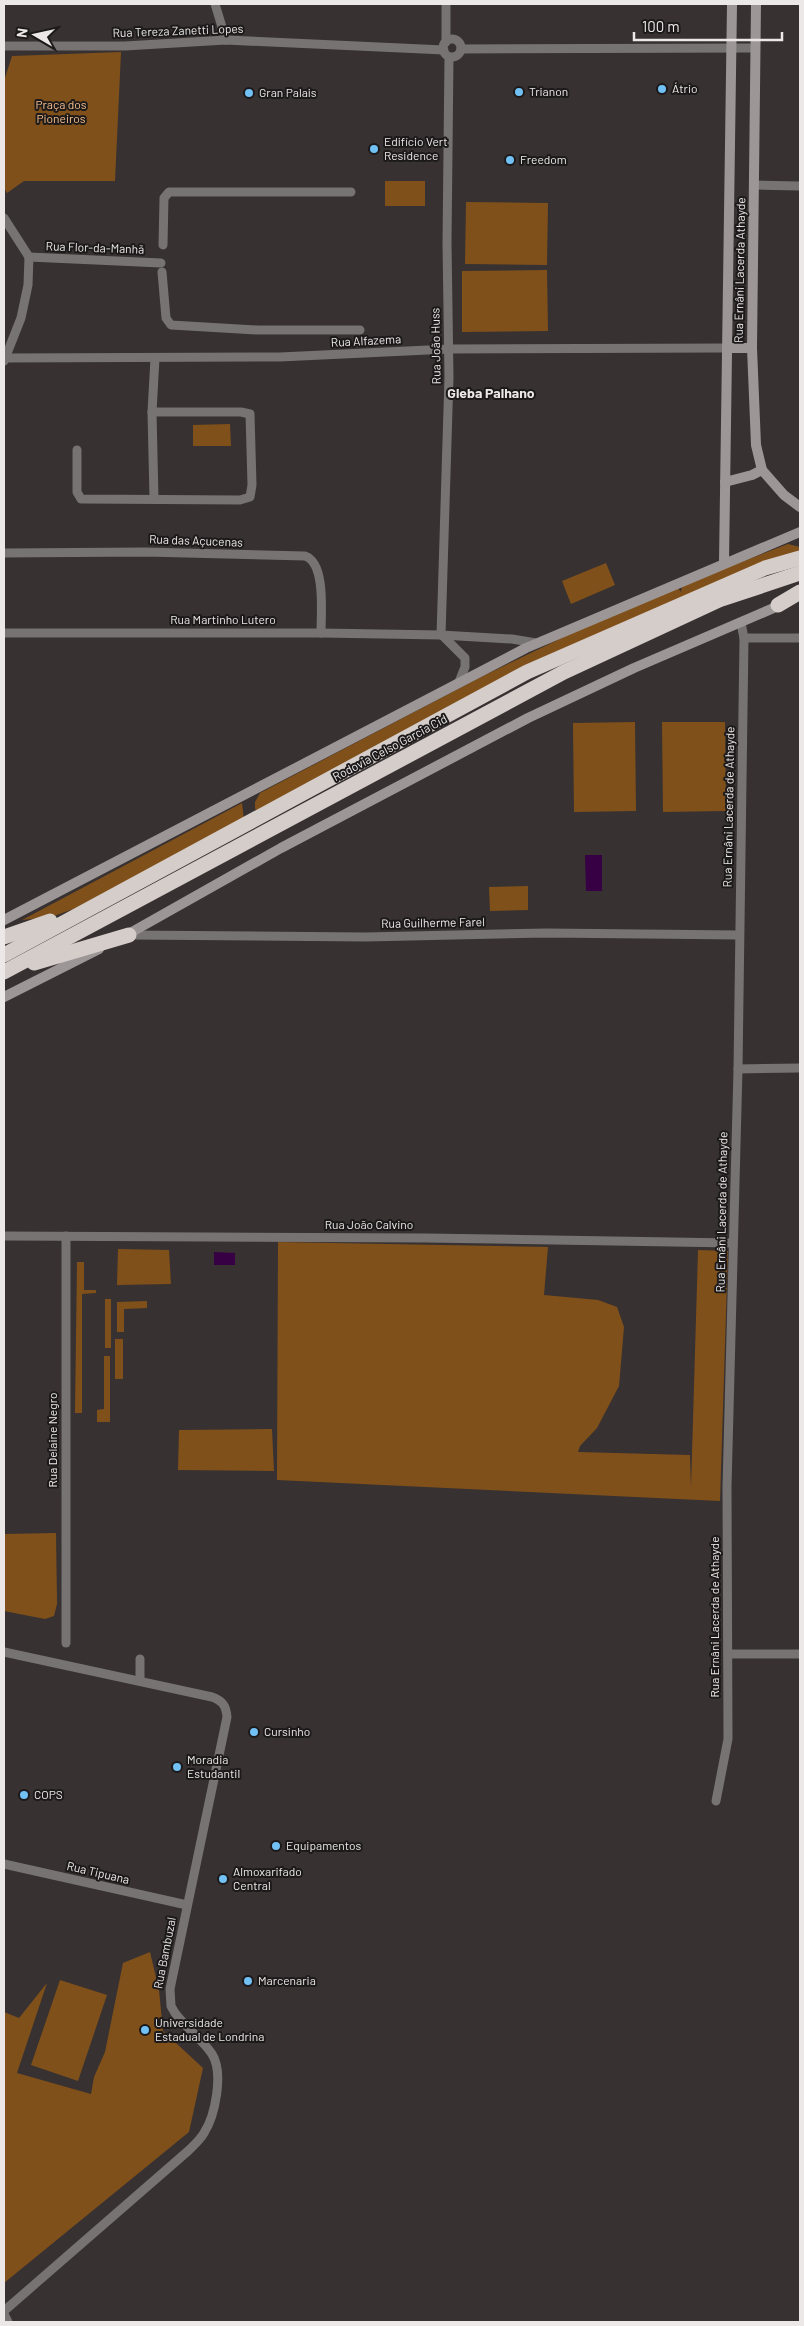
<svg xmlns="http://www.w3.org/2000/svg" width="804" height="2326" font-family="Barlow,sans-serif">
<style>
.green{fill:#80501a}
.water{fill:#370044}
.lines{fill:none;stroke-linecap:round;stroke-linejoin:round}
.street{stroke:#767372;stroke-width:9}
.secondary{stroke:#9c9796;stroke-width:10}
.highway{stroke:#d4cdca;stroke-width:15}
.poi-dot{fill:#72c1f5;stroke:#1c191a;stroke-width:2}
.labels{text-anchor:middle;stroke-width:4;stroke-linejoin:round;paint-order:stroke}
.street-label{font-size:12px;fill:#ece8e8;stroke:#1c191a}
.poi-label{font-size:12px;fill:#ece8e8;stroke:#1c191a;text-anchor:start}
.park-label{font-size:12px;fill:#f6bf8b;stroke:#1c191a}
.neighbourhood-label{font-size:14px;font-weight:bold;fill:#ece8e8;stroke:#1c191a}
</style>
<rect width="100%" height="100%" fill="#373131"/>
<g class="green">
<path d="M121,52L115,181H24L7,193L4,188V81L12,56Z"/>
<rect x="385" y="181" width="40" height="25"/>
<path d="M466,202L548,203L547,265L465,264Z"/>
<path d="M547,270L548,331L462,332V271Z"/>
<path d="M230,424L231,446H193V425Z"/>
<path d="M788,544L800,547V553L644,616L258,811L255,809V802L260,793L481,677L570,634L678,588L681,592L682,585Z"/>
<path d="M606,563L615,585L571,604L562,581Z"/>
<path d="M635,722L636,811L574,812L573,723Z"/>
<path d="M725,722L726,811L663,812L662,722Z"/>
<path d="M242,803L244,820L79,907L51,917L22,920Z"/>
<path d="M528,886V910L490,911L489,887Z"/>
<path d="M278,1242L548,1247L544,1295L598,1300L617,1307L624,1327L619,1386L597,1428L580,1446L578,1452L690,1455L691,1488L698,1250L728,1251L720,1501L277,1480Z"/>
<path d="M118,1249L169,1250L171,1284L117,1285Z"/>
<path d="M77,1262H84V1290H96V1293L82,1294V1413H75Z"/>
<rect x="105" y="1299" width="6" height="49"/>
<path d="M147,1301V1308L124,1309V1332H117V1302Z"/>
<rect x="115" y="1339" width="8" height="40"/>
<path d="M104,1356H110V1422H97V1410L104,1409Z"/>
<path d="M272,1429L274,1471L178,1470L179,1430Z"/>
<path d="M56,1533L57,1604L54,1616L45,1619L4,1611V1534Z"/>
<path d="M150,1952L159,1990L163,2031L203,2068L189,2132L4,2283V2012L19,2018L47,1983L17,2073L91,2094L94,2077L105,2052L123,1963Z"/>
<path d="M60,1980L107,1995L78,2081L31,2065Z"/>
</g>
<g class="water">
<path d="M585,855H602V891H586Z"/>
<path d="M214,1252L235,1253V1265H214Z"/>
</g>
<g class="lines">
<g class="street">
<path d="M215,4L226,40"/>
<path d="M446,4V42"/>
<circle cx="452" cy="48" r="9"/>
<path d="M4,46H125L226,40L444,50"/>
<path d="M461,49L755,48"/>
<path d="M754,185L800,186"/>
<path d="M4,218L29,257"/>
<path d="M163,245L164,198L169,192H351"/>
<path d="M29,257L161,263"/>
<path d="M162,272L166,318L171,325L258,330H360"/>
<path d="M6,358L280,357L449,349L727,348"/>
<path d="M4,361L21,318L28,285L29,257"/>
<path d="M77,450V492L81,499L240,500L250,497L252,485L250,414L241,412H152"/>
<path d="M154,499L152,412L155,358"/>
<path d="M4,553L146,552L305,556C326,563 321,613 321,633"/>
<path d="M4,633H321L441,635L512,639L536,643"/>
<path d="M441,635L449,377L447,243L449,57"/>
<path d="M442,635L465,658V667L459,682"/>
<path d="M744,638H800"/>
<path d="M129,935L366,937L546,933L739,935"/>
<path d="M738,1069L800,1068"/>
<path d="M4,1236L426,1238L733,1243"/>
<path d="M66,1643V1236"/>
<path d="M4,1652L212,1697C223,1701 226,1706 227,1717L170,1989L171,2006L175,2013C186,2028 202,2039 212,2054C224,2073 215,2116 204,2133C200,2140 194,2145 188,2151L4,2311"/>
<path d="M728,1654H800"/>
<path d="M140,1659V1681"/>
<path d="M716,1801L728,1739L727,1487L738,1069L744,638L741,623"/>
<path d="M4,1864L187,1905"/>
<path d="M4,2314L8,2322"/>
</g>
<g class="secondary">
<path d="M756,4L752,348L756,445L762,470L784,495L800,507"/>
<path d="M727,348H752"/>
<path d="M725,482L752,475L762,470"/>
<path d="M724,563L732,4"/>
<path d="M4,920L526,648L800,532"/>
<path d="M123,937L281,848L528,718L634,668L783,604"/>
<path d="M4,997L99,949"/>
</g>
<g class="highway">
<path d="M778,605L800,592"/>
<path d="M4,937L50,921"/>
<path d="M4,955L527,672L765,568L800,558"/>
<path d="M34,963L129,935"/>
<path d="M4,972L564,672L719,600L800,573"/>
</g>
</g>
<g class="poi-dot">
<circle cx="662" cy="89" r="5"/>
<circle cx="519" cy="92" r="5"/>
<circle cx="249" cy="93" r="5"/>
<circle cx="374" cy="149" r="5"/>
<circle cx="510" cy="160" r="5"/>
<circle cx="254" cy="1732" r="5"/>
<circle cx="177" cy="1767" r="5"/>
<circle cx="24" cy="1795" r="5"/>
<circle cx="276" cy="1846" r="5"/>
<circle cx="223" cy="1879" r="5"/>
<circle cx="248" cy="1981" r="5"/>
<circle cx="145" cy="2030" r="5"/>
</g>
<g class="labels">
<g class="street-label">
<text transform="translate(178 31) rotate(-2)" y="4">Rua Tereza Zanetti Lopes</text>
<text transform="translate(95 248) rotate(2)" y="4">Rua Flor-da-Manhã</text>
<text transform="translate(740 270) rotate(-89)" y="4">Rua Ernâni Lacerda Athayde</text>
<text transform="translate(366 341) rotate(-3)" y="4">Rua Alfazema</text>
<text transform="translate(436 346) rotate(-91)" y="4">Rua João Huss</text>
<text transform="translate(196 541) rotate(2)" y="4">Rua das Açucenas</text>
<text x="223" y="624">Rua Martinho Lutero</text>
<text transform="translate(390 748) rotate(-28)" y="4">Rodovia Celso Garcia Cid</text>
<text transform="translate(729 807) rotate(-89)" y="4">Rua Ernâni Lacerda de Athayde</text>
<text transform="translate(433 923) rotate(-1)" y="4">Rua Guilherme Farel</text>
<text transform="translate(722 1212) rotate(-89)" y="4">Rua Ernâni Lacerda de Athayde</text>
<text x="369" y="1229">Rua João Calvino</text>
<text transform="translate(53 1440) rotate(-90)" y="4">Rua Delaine Negro</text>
<text transform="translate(715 1617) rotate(-90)" y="4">Rua Ernâni Lacerda de Athayde</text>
<text transform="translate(98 1873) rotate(13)" y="4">Rua Tipuana</text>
<text transform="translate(165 1953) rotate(-79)" y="4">Rua Bambuzal</text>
</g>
<g class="poi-label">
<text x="672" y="93">Átrio</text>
<text x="529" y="96">Trianon</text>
<text x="259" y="97">Gran Palais</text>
<text x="384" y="146">Edifício Vert<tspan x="384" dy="14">Residence</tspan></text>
<text x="520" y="164">Freedom</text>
<text x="264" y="1736">Cursinho</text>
<text x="187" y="1764">Moradia<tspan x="187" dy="14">Estudantil</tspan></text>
<text x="34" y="1799">COPS</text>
<text x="286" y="1850">Equipamentos</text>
<text x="233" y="1876">Almoxarifado<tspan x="233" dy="14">Central</tspan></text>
<text x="258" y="1985">Marcenaria</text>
<text x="155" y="2027">Universidade<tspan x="155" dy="14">Estadual de Londrina</tspan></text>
</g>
<g class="park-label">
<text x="61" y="109">Praça dos<tspan x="61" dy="14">Pioneiros</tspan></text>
</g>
<g class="neighbourhood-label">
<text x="491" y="398">Gleba Palhano</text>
</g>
</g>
<rect width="804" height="2326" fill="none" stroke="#ece8e8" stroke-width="10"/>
<g transform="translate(35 35) rotate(279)" stroke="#1c191a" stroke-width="4" paint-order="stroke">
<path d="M0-4L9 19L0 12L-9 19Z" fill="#ece8e8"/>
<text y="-8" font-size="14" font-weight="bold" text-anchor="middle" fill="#ece8e8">N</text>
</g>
<path d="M634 32v8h148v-8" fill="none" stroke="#ece8e8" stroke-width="2.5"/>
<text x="642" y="32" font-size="15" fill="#ece8e8" stroke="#1c191a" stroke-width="4" paint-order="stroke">100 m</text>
</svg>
